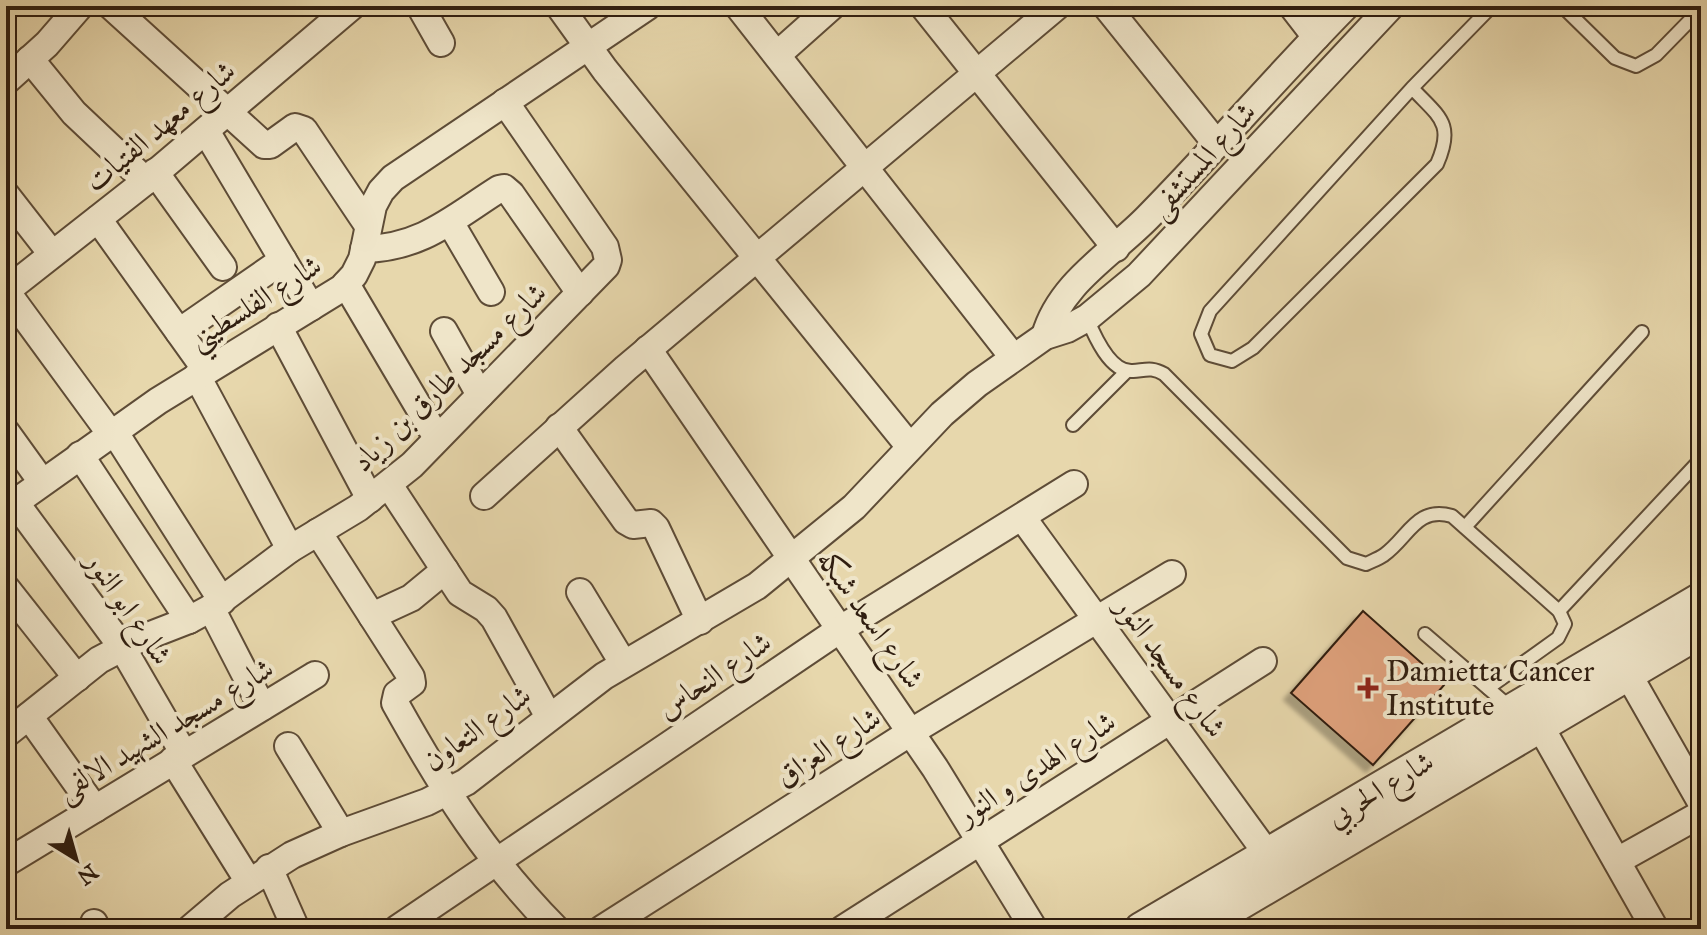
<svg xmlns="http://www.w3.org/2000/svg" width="1707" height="935" font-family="'IM FELL Great Primer',Amiri,serif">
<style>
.building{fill:#dfa17c;stroke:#301e10;stroke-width:2;filter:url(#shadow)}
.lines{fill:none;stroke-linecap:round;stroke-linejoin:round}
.service-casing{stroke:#5e4c37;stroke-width:16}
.minor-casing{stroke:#5e4c37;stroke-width:30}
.tertiary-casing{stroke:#5e4c37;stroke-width:36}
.service{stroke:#efe5c9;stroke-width:12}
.minor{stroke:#efe5c9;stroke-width:26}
.tertiary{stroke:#efe5c9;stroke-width:32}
.poi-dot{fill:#8f2418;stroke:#efe5c9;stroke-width:3}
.labels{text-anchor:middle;stroke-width:8;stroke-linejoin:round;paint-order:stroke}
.street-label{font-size:30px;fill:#301e10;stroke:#efe5c9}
.poi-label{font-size:30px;fill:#301e10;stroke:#efe5c9;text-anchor:start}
</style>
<defs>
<filter id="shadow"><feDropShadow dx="-7" dy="7" stdDeviation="2" flood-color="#0004"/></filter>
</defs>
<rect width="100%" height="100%" fill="#e7d7ac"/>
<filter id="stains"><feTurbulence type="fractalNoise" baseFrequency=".0025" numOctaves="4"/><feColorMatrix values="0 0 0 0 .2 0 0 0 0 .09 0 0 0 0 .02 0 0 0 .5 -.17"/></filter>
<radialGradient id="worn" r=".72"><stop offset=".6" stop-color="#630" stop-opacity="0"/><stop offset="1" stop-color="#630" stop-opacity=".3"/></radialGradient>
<path class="building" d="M1363,611L1445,684L1373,765L1291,693Z"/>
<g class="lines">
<g class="service-casing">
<g id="service">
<path d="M1562,6L1615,58L1636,66L1656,55L1701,9"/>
<path d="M1412,88C1439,117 1455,123 1437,164L1253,348L1232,361L1210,355L1201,334L1210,311L1412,88L1492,6"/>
<path d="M1087,318C1094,335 1110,373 1133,371C1146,370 1152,367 1164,374L1347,558L1366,564C1372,561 1378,559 1384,555C1409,537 1416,506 1452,516L1559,611L1565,624L1558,638L1488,688"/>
<path d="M1073,425L1127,371"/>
<path d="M1465,527L1642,332"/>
<path d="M1559,611L1701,459"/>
<path d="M1425,634L1511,708"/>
</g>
</g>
<g class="minor-casing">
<g id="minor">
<path d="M111,6L264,145H270L295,127L304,130L367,224"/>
<path d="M420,6L441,43"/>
<path d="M559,6L605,70L910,447"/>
<path d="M738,6L1013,357"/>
<path d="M923,6L1116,248"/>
<path d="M1106,6L1216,143"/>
<path d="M1292,6L1316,37"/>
<path d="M777,55L832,6"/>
<path d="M30,59L74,113L146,181"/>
<path d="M6,81L47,44L80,6"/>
<path d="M206,131L311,307"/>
<path d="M155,172L223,267"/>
<path d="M6,195L52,254"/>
<path d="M98,219L206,370"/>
<path d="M450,222L491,292"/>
<path d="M364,249C422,248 453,218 499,189L504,188L511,194L580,293"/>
<path d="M346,284L437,438"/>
<path d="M6,291L146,181L352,6"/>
<path d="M6,291L110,433"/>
<path d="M278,326L370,499"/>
<path d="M444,331L480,395"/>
<path d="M179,332L283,260"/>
<path d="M1045,336C1060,283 1112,254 1148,217C1216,148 1278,75 1346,6"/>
<path d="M648,349L935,768L1034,929"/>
<path d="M197,376L290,549"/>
<path d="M559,427L626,521L633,525L651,523L656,528L700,621"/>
<path d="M114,431L222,601"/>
<path d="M6,432L42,482"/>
<path d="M80,455L189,620"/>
<path d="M389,485L460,593L486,609L494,618L549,717"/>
<path d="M484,496L626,368L1057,6"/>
<path d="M15,502L122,647L184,754"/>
<path d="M6,509L158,401L342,288L354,275L362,259L373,206L381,191L393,178L648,6"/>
<path d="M1022,517L1268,855"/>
<path d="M318,532L411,677L412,683L397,694L395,703C443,789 486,858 556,929"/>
<path d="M6,588L77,678"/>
<path d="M580,592L623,663"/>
<path d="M211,608L262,707"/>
<path d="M372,616L411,598L445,570"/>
<path d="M1628,674L1701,802"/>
<path d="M29,716L95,809"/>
<path d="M1540,726L1655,929"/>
<path d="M6,734L99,660L135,641L189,620L211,608L290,549L358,508L412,465L606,266L608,260L605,247L505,102"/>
<path d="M288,746L341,833"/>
<path d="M173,760L249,882"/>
<path d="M1617,861L1701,814"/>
<path d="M6,863L315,675"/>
<path d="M269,868L296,929"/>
<path d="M94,923L97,929"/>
<path d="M190,929L230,895L292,855L341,833L427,802L466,782L604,676L757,586L854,507L942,414L977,384L1045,336L1067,329L1087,318L1139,275L1391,6"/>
<path d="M397,929L839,630L1074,484"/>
<path d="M602,929L911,732L1172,574"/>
<path d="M843,929L1263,661"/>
</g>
</g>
<g class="tertiary-casing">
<g id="tertiary">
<path d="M1141,929L1701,599"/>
<path d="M1196,929L1701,631"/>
</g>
</g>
<use href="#service" class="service"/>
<use href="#minor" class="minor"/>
<use href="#tertiary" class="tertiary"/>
</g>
<path class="poi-dot" d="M1364 676h8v8h8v8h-8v8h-8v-8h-8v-8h8z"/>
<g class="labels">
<g class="street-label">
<text transform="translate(160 126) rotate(-40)" y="10">شارع معهد الفتيات</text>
<text transform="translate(1202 160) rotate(-48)" y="10">شارع المستشفى</text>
<text transform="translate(255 302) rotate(-32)" y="10">شارع الفلسطيني</text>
<text transform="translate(449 377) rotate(-44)" y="10">شارع مسجد طارق بن زياد</text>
<text transform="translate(129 608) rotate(56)" y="10">شارع ابو النور</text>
<text transform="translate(871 619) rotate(55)" y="10">شارع اسعد شبكه</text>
<text transform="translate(1171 667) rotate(54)" y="10">شارع مسجد النور</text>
<text transform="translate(714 675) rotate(-34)" y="10">شارع النحاس</text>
<text transform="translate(477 728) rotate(-36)" y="10">شارع التعاون</text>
<text transform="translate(165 729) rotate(-31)" y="10">شارع مسجد الشهيد الالفى</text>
<text transform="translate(828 747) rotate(-33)" y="10">شارع العزاق</text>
<text transform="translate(1036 768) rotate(-33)" y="10">شارع الهدى و النور</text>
<text transform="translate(1380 789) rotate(-31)" y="10">شارع الحربي</text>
</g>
<g class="poi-label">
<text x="1386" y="681">Damietta Cancer<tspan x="1386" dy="34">Institute</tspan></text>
</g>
</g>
<rect width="1707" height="935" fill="none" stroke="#e7d7ac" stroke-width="32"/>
<rect x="8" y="8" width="1691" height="919" fill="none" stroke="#301e10" stroke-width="4"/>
<rect x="16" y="16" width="1675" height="903" fill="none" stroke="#301e10" stroke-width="2"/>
<g transform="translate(76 859) rotate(143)" stroke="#efe5c9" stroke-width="6" paint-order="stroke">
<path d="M0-6L14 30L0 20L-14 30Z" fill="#301e10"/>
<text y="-12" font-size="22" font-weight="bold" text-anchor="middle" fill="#301e10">N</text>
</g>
<rect width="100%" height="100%" filter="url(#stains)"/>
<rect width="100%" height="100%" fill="url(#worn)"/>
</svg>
